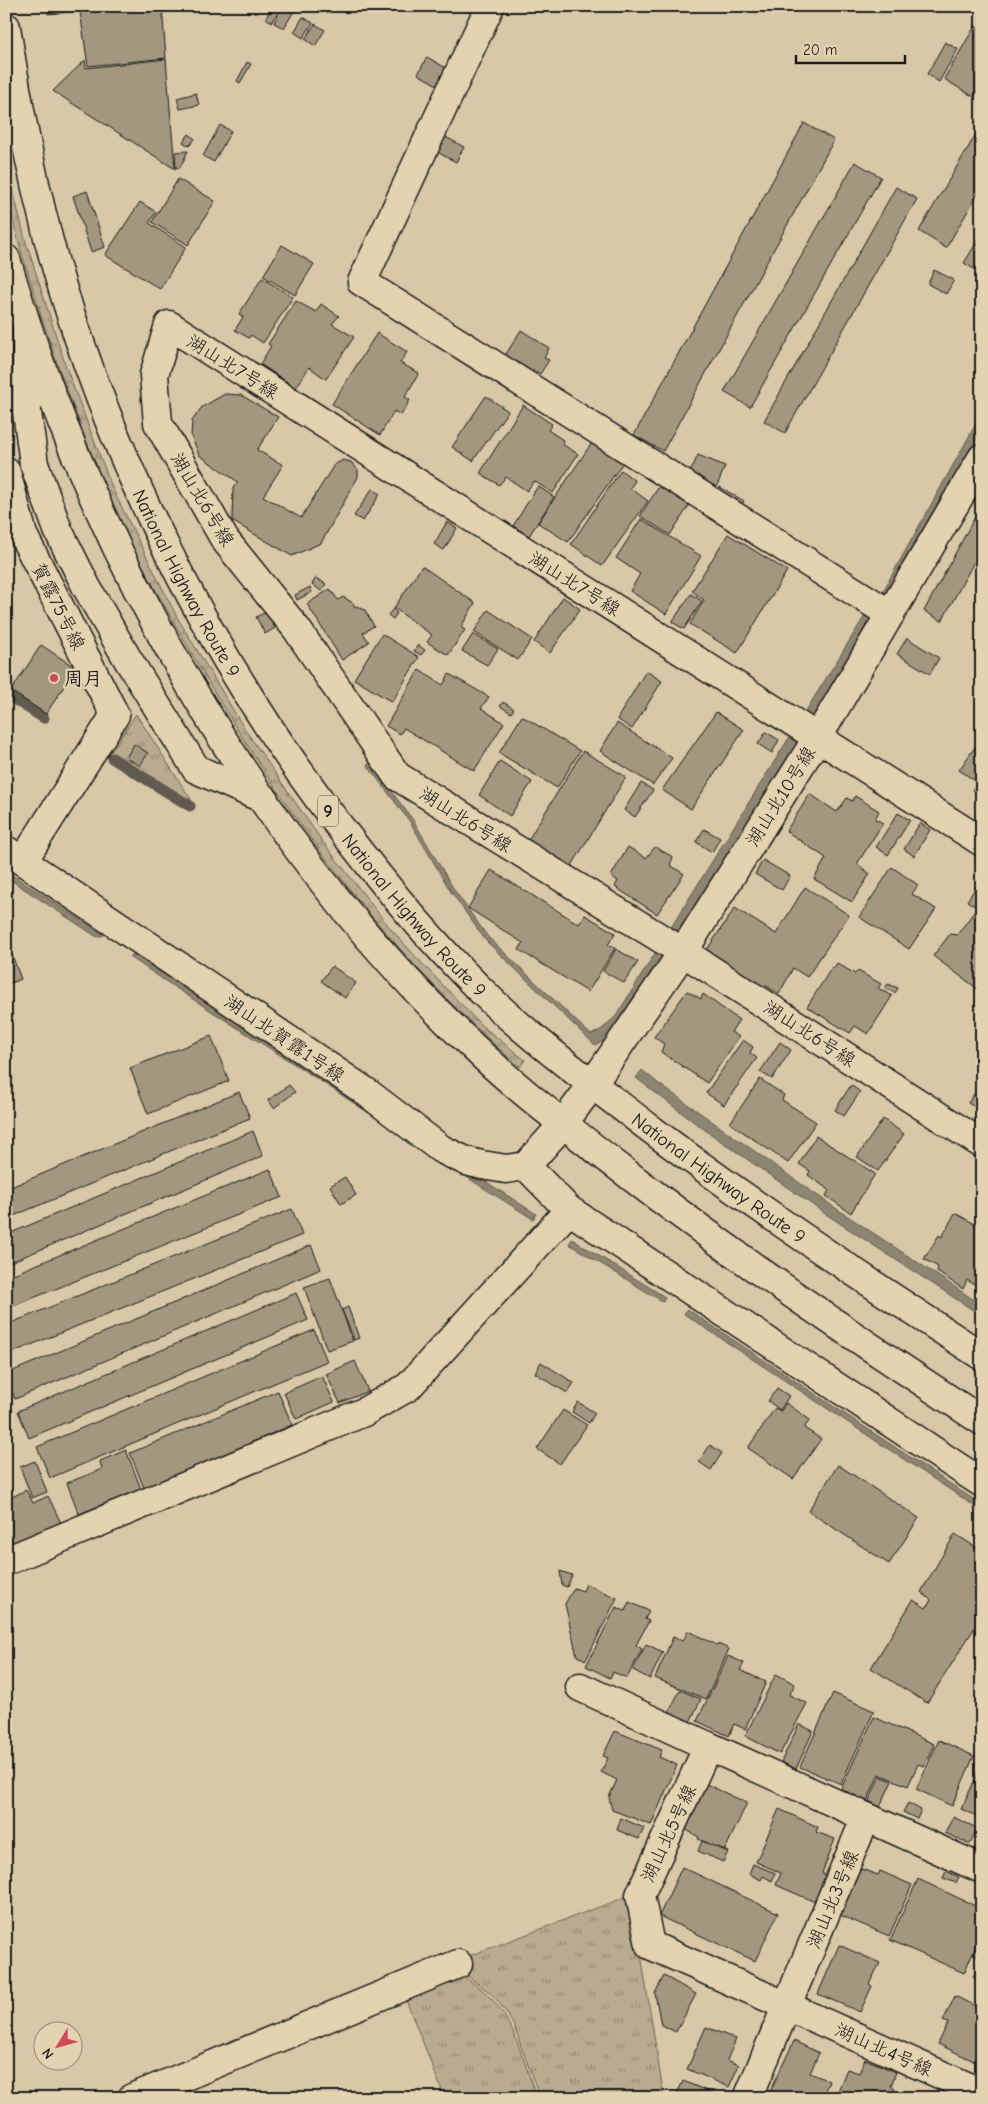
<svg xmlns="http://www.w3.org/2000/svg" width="988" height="2104" font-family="'Comic Neue','Klee One',sans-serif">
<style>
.grass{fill:url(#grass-tufts);stroke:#6a6456}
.water{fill:#8d8471;stroke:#605a4f}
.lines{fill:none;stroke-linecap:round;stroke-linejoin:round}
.stream{stroke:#605a4f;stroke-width:11}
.building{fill:#a39780;stroke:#1c1c1c}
.minor-casing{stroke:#1c1c1c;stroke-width:31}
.highway-casing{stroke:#1c1c1c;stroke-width:31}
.minor{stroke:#e4d3b0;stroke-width:28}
.highway{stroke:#e4d3b0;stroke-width:28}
.poi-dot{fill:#d1495b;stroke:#e4d3b0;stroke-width:2}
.labels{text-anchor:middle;stroke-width:4.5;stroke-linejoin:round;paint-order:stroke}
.shield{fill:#e4d3b0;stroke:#585348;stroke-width:1}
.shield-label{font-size:18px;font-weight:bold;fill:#1c1c1c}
.street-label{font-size:19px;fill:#1c1c1c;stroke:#e4d3b0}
.poi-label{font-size:19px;font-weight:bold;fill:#1c1c1c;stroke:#e4d3b0;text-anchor:start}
</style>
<defs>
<pattern id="grass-tufts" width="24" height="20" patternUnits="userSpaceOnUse" patternTransform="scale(1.25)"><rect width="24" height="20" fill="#b9ab90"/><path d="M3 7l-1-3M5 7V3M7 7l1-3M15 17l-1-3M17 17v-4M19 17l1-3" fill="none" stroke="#968a75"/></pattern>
</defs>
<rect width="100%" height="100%" fill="#d8c8a7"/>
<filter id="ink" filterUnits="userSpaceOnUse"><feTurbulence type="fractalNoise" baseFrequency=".02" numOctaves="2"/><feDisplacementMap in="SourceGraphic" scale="10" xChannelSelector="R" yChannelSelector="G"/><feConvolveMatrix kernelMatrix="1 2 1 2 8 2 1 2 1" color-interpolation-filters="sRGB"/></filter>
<g filter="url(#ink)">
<g class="grass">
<path d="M6,162L25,239L67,370L113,490L177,617L244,728L322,841L390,928L416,957L481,1025L525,1060L520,1067C384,951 276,802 188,647C160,598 131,548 109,496C93,461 80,423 66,387C53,354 42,320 32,286C19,245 6,204 6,162Z"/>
<path d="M136,714L192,801L111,752Z"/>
<path d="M626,1897L641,1955L664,2098H540L513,2024L506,2012L493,1995L462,1972L458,1960Z"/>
<path d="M458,1973C469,1980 480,1987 489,1996C514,2019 525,2067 537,2098H445L404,1995Z"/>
</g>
<g class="water">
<path d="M982,413V429L891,596L883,591Z"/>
<path d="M866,614L875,619L622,1024L608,1039L595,1045L486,941L451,892L410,822L367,765L370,763L413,820L455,891L488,937L591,1035L602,1029L616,1016Z"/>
<path d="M6,871L104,935L97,937L6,877Z"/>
<path d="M133,954L536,1214L533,1219C463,1176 396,1131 328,1086C262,1043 195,1002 130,957Z"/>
<path d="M642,1070L659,1084L831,1205L982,1305V1316L824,1213L698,1125L636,1078Z"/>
<path d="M572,1239L665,1297L663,1302L569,1244Z"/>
<path d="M687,1309L982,1505V1511L684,1314Z"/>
</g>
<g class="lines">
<g class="stream">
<path d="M6,694L44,718"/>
<path d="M112,758L190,806"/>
</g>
</g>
<g class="building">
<path d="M47,6H162L166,58L88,66L80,11L48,14Z"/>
<path d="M272,6H280L272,22L266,18Z"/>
<path d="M282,6L294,11L284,28L274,23Z"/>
<path d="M303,17L313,23L303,38L294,32Z"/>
<path d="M315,24L325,30L315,46L305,39Z"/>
<path d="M975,26L982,30V84L974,97L944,79Z"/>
<path d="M945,42L958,49L939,82L927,74Z"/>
<path d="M427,57L446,68L437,85L418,74Z"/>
<path d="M166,59L175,169L53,91L85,60L86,68Z"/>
<path d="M247,62L251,64L240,83L237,81Z"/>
<path d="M196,93L199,105L180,109L177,98Z"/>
<path d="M804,123L834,140L663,451L634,435Z"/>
<path d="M982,124V187L946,248L919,231Z"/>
<path d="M220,125L231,131L214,162L203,156Z"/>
<path d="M189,134L195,139L189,146L183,142Z"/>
<path d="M442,135L464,147L456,162L433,150Z"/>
<path d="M188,151L180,168H176L175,152Z"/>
<path d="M855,162L881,177L750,407L724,392Z"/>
<path d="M178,179L215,201L188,245L152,222Z"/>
<path d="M896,187L917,199L785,433L764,421Z"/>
<path d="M87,191L105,247L91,252L73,196Z"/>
<path d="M140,202L156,212L149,223L186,247L160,289L105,255Z"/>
<path d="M982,234V274L964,263Z"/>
<path d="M282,245L314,264L295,295L263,276Z"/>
<path d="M934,270L954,280L946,294L928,284Z"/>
<path d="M262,278L293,297L263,343L251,335L249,338L235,330L243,317L239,314Z"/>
<path d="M296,301L316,312L321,304L339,316L332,324L354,337L326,379L309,367L296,388L260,364L271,346L268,344Z"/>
<path d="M521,330L549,348L544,358L549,360L540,374L534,370L531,377L503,359Z"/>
<path d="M377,333L407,352L400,363L419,373L405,397L410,400L401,415L394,411L380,435L332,404Z"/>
<path d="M225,394L241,395L278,417L257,450L283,465L263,496L301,518L334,465L343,460L351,462L358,470V477L321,543L292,556L232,521L233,488L238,482L199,455L191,435L192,421L202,407Z"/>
<path d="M486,396L508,411L473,461L452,447Z"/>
<path d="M523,405L552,424L548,430L563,440L562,444L578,454L553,493L534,481L527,491L506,477L499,485L480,473Z"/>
<path d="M593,441L624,461L568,542L538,523Z"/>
<path d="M698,455L725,466L716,489L688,477Z"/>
<path d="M621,470L635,481L630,488L648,501L602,566L571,544Z"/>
<path d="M660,485L690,504L670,535L640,516Z"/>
<path d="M538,486L554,497L529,536L513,526Z"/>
<path d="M720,487L744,501L739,510L715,495Z"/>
<path d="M372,489L380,494L363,521L354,516Z"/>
<path d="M982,504V547L942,621L924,611Z"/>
<path d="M641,519L701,556L666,614L630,591L640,574L616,558Z"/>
<path d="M447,522L457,528L444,550L434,544Z"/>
<path d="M728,534L787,571L737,653L690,624L704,600L692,591Z"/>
<path d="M422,566L475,603L461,627L465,630L448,655L427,642L432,635L394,608Z"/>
<path d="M316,578L326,584L321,591L312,584Z"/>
<path d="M310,587L312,592L297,600L295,595Z"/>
<path d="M330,589L338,600L343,597L353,603L355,607L357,606L365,610L374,626L363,633L369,642L342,660L307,604Z"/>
<path d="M691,594L702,601L684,629L672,622Z"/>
<path d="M563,597L580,609L550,653L534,642Z"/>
<path d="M393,609L397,613L393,619L388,615Z"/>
<path d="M488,610L532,639L518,660L474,632Z"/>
<path d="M266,612L275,628L265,634L256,617Z"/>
<path d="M382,634L419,657L392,702L354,679Z"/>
<path d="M473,634L498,649L487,665L462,651Z"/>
<path d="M907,638L939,658L930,674L897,654Z"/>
<path d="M41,645L76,668L46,714L11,691Z"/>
<path d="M418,645L425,650L421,655L414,651Z"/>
<path d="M419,670L443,685L449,674L489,697L481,708L504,723L474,771L404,728L400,734L386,726Z"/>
<path d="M646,671L662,681L632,729L617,719Z"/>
<path d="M503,702L514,709L511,713L500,706Z"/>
<path d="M716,712L744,730L691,809L662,790Z"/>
<path d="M522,716L580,751L557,788L499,753Z"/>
<path d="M617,723L672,758L653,785L600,751Z"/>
<path d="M766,732L779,740L772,753L758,744Z"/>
<path d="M982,737V797L972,790L977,782L959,770Z"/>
<path d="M134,744L148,753L140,766L126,758Z"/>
<path d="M583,751L626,777L571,867L528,840Z"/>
<path d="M500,761L532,782L510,816L479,795Z"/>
<path d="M641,783L653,790L635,817L624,810Z"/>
<path d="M810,794L837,812L847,798L852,801L855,796L879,811L875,819L883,823L857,864L870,874L852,902L814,879L826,858L786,831Z"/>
<path d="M898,813L910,820L888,855L876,847Z"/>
<path d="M920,823L930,830L914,856L904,849Z"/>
<path d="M704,829L720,838L712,852L696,842Z"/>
<path d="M628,847L646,858L655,847L673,857L670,865L684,874L657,914L615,887L618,881L611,876Z"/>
<path d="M763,860L790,876L782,890L755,874Z"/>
<path d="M892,867L918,885L912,894L936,909L909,949L859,917Z"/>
<path d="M491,870L579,924L585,915L615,933L608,945L615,948L588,992L519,950L523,943L468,908Z"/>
<path d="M982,877V901L978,908L967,901Z"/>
<path d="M805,887L849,915L807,977L793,968L779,994L765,985L762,990L704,954L735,908L776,934Z"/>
<path d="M974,912L982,916V992L933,956L950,934L957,935Z"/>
<path d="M6,939L21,979L6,985Z"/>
<path d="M616,949L638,962L624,983L603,971Z"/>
<path d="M837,963L855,974L858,971L881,984L878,988L892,996L868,1034L855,1026L850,1033L807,1007L832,967L834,968Z"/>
<path d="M332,966L356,983L345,998L321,981Z"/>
<path d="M888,984L898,988L895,993L885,988Z"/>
<path d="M687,991L701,999L703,994L739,1020L731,1032L739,1037L707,1083L661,1052L664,1044L654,1037Z"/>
<path d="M211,1036L229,1081L148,1114L130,1068Z"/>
<path d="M743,1040L753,1047L750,1053L757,1058L724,1105L706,1093Z"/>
<path d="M780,1042L791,1050L772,1079L760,1072Z"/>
<path d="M760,1079L784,1095L782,1100L816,1122L788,1163L730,1123Z"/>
<path d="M982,1082V1111L968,1103Z"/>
<path d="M289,1085L295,1092L274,1108L268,1100Z"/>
<path d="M851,1085L860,1092L844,1116L835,1110Z"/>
<path d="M239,1092L250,1118L6,1219V1189Z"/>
<path d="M883,1119L904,1134L878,1171L857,1157Z"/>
<path d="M253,1131L263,1156L6,1264V1235Z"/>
<path d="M816,1136L875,1174L851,1213L826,1196L829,1190L808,1175L810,1171L799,1164Z"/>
<path d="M270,1169L282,1197L6,1309V1277Z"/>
<path d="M345,1177L356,1195L341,1204L330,1186Z"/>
<path d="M292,1209L302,1235L6,1355V1325Z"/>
<path d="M955,1213L982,1228V1289L967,1280L963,1289L937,1272L938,1267L924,1259L939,1235L942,1237Z"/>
<path d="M311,1245L321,1269L15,1399L6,1378V1374Z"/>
<path d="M330,1278L353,1341L327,1350L304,1287Z"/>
<path d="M296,1293L308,1320L29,1438L18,1411Z"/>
<path d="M348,1307L359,1338L354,1340L342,1310Z"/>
<path d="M314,1330L327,1361L50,1478L37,1447Z"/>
<path d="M355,1361L368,1391L340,1403L326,1374Z"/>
<path d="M541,1362L574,1383L567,1393L535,1373Z"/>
<path d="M322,1376L334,1402L296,1419L284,1393Z"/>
<path d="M777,1388L789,1396L780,1410L768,1401Z"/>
<path d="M278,1391L292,1425L144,1488L130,1453Z"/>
<path d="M578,1402L595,1413L589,1423L572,1412Z"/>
<path d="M786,1403L810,1420L804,1428L821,1439L793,1479L748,1448L775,1408L781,1411Z"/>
<path d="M563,1410L587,1425L560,1464L537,1449Z"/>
<path d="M710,1445L722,1453L711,1470L699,1462Z"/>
<path d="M126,1450L141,1489L79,1514L67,1483L102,1469L100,1461Z"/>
<path d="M35,1461L47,1492L32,1498L20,1467Z"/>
<path d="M838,1465L919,1518L889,1564L808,1511Z"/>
<path d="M26,1490L33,1503L48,1496L61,1523L12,1545L6,1532V1500Z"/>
<path d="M955,1534L982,1551V1616L927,1703L871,1668L913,1600L926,1608L931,1600L921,1592Z"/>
<path d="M560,1571L572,1575L567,1587L562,1585Z"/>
<path d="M586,1584L617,1598L586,1660L577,1656L565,1604L574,1588L583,1591Z"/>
<path d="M629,1602L649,1611L645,1619L649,1621L636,1645L642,1649L627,1678L613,1672L610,1678L586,1666L616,1607L625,1611Z"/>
<path d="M688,1631L717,1645L718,1644L729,1649L706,1699L655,1678L673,1637L683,1641Z"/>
<path d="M646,1644L663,1652L650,1679L633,1670Z"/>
<path d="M728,1656L744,1663L740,1670L766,1682L745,1729L734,1724L729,1736L697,1721Z"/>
<path d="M776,1674L795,1684L789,1695L807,1703L780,1754L745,1736Z"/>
<path d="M680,1690L701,1699L690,1722L669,1712Z"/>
<path d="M833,1693L874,1711L841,1784L800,1767Z"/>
<path d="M874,1717L934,1744L924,1766L918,1764L908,1786L879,1774L867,1801L841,1789Z"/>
<path d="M799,1724L813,1731L796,1769L781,1762Z"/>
<path d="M615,1731L662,1750L659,1757L677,1765L651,1825L612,1810L609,1797L617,1780L601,1772L608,1758L603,1756Z"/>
<path d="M939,1740L974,1756L952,1806L916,1789Z"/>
<path d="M980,1769L982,1770V1818L961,1809Z"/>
<path d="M880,1776L892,1781L880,1807L869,1801Z"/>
<path d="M706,1784L747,1803L725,1850L698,1839L699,1837L685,1829Z"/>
<path d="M908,1803L921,1810L917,1819L903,1812Z"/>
<path d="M779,1809L818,1827L816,1832L835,1839L822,1873L826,1876L815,1902L776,1885L781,1873L756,1862Z"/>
<path d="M953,1817L977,1828L970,1844L945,1833Z"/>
<path d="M621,1818L644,1828L639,1839L617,1830Z"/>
<path d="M702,1841L728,1852L723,1862L698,1851Z"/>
<path d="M753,1864L775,1873L772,1881L763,1876L761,1880L749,1874Z"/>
<path d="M682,1867L778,1913L755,1961L659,1916Z"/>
<path d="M861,1869L878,1875L880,1871L912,1885L889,1936L840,1915Z"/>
<path d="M946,1871L959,1877L956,1883L943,1878Z"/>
<path d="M918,1879L982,1909V1931L964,1973L890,1940Z"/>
<path d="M982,1934V1958L973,1954Z"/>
<path d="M839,1945L880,1963L869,1984L872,1986L860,2012L818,1994Z"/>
<path d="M976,1970L982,1972V1980L973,1977Z"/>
<path d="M664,1976L696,1994L676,2032L661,2025L655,1993Z"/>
<path d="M955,1996L975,2006L978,1999L982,2001V2065L938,2044L948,2023L943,2021Z"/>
<path d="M706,2027L736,2039L727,2060L739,2065L729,2087L687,2069Z"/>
<path d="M794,2041L819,2053L810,2073L829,2081L822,2098H767Z"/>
<path d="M865,2059L896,2072L891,2086L895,2088L891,2098H835L847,2069L859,2073Z"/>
<path d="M683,2081L724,2098H675Z"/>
</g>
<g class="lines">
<g class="minor-casing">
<g id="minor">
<path d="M490,6L362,282L890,614"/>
<path d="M27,329V412L34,464L58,530L87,588L127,658L196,769L264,799"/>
<path d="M6,472L23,535L115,715L23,861"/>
<path d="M982,842L169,325L154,375L158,423L225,540L296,628L397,776L683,952L982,1144"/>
<path d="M6,850L365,1091L441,1149L466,1161L482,1165L506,1169L526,1166L563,1124L592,1085L683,952L818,737L982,458"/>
<path d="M526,1166L569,1210L982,1483"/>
<path d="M6,1561L364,1412L408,1387L569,1210"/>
<path d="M580,1687L708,1746"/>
<path d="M866,1817L708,1746L640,1895L650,1945L982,2093"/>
<path d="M132,2098L458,1964"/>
<path d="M748,2098L866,1817L982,1869"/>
</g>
</g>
<g class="highway-casing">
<g id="highway">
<path id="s1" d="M6,27C19,112 35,197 60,280C122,486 223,680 357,849C399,903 444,956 494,1003C543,1048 596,1087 648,1127C756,1208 869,1283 982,1356"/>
<path d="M6,259C93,553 257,847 483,1056C525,1095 571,1130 616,1165C734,1257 857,1339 982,1421"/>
</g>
</g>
<use href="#minor" class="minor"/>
<use href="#highway" class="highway"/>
</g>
</g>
<circle class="poi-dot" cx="54" cy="678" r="5"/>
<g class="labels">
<rect class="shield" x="318" y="795.5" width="20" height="31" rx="4"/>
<g class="shield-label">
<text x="328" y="817">9</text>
</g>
<g class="street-label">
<text transform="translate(233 366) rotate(32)" y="7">湖山北7号線</text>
<text transform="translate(203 499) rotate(59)" y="7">湖山北6号線</text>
<text dy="7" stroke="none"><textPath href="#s1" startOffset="588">National Highway Route 9</textPath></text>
<text transform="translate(575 583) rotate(32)" y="7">湖山北7号線</text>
<text transform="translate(59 606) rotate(63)" y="7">賀露75号線</text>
<text transform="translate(780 796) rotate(-58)" y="7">湖山北10号線</text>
<text transform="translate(466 819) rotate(32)" y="7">湖山北6号線</text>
<text dy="7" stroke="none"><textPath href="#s1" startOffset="992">National Highway Route 9</textPath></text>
<text transform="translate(810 1033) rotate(33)" y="7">湖山北6号線</text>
<text transform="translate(285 1038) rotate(34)" y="7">湖山北賀露1号線</text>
<text dy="7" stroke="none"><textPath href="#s1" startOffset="1396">National Highway Route 9</textPath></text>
<text transform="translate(668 1833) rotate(-65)" y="7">湖山北5号線</text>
<text transform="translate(832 1899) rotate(-67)" y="7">湖山北3号線</text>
<text transform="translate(884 2049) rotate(24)" y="7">湖山北4号線</text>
</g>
<g class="poi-label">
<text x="64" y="685">周月</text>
</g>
</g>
<rect width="988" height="2104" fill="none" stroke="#e4d3b0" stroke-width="25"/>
<rect x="12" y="12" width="963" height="2079" fill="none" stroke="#1c1c1c" stroke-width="2" filter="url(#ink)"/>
<g transform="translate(58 2046) rotate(233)"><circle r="24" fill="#e4d3b0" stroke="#948a75"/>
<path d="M0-4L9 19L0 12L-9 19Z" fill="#d1495b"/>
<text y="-8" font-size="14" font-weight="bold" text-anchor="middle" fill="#1c1c1c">N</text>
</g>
<path d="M796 55v8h109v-8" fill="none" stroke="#1c1c1c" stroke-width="2.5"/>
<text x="803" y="55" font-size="15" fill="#1c1c1c" stroke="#e4d3b0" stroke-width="4" paint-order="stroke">20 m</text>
</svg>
